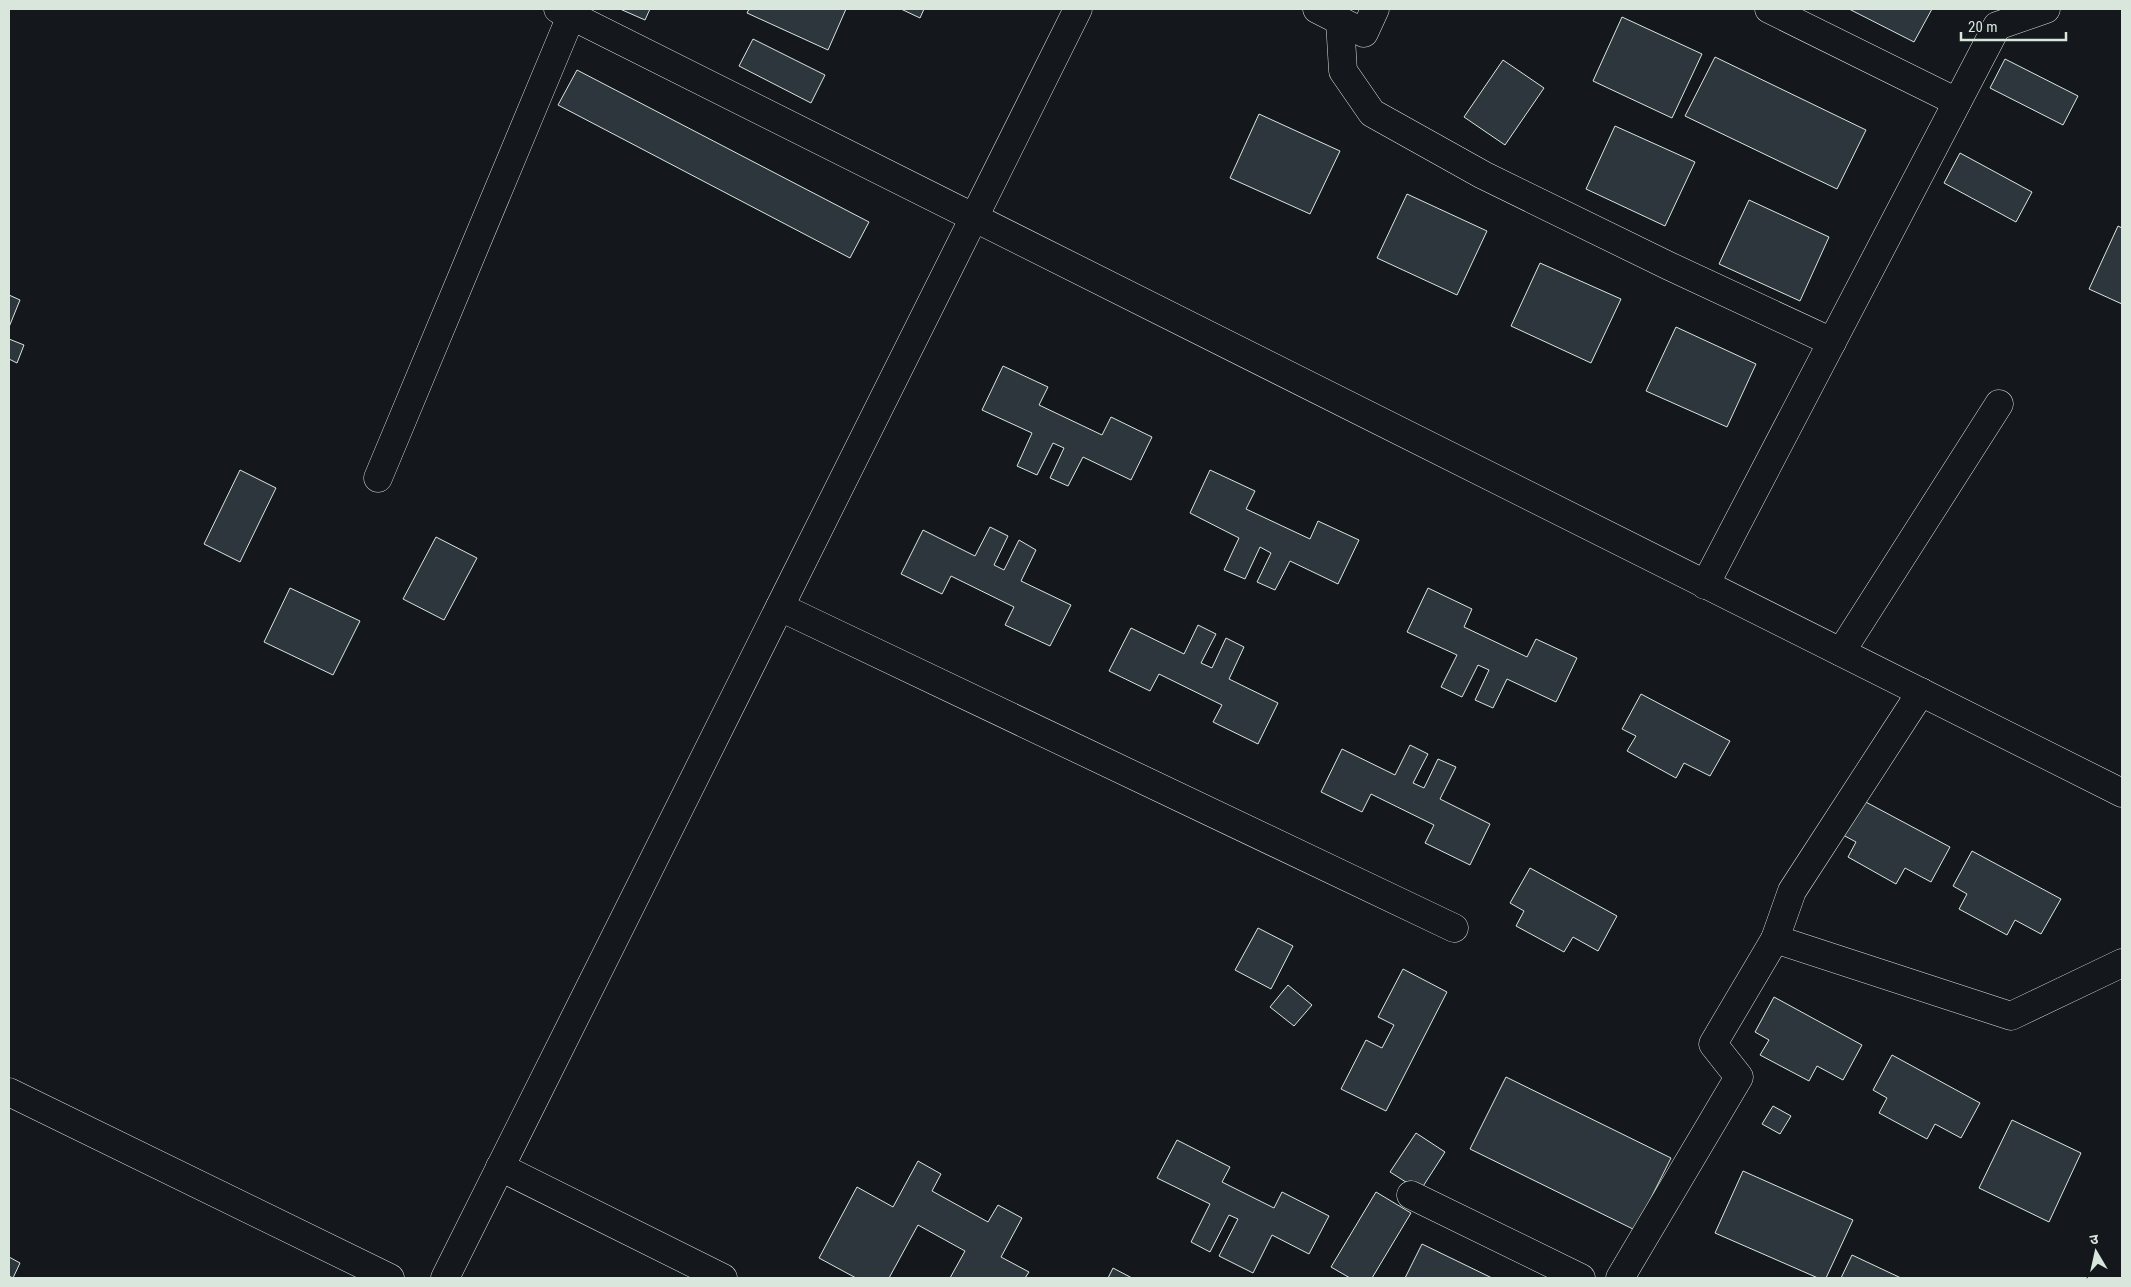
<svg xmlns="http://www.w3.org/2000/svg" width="2131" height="1287" font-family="'Roboto Condensed','Noto Sans Devanagari',sans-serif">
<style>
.building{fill:#2c363c;stroke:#d8e6dc}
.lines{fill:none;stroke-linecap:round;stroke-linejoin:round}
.minor-casing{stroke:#d8e6dc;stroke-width:29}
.tertiary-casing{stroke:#d8e6dc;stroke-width:29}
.minor{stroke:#14181c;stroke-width:28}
.tertiary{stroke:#14181c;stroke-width:28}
</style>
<rect width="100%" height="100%" fill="#14181c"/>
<g class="building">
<path d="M620,9H650L645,20Z"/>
<path d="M749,9H846L828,50L747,13Z"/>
<path d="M901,9H924L920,18Z"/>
<path d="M1849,9H1932L1914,42Z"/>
<path d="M1622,17L1702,54L1672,118L1593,81Z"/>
<path d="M753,39L825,75L811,103L739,66Z"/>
<path d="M1715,57L1866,130L1837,189L1685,116Z"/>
<path d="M2005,59L2078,96L2063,125L1990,88Z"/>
<path d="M1503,60L1544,88L1505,145L1464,117Z"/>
<path d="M577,70L869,222L850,258L558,105Z"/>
<path d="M1259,114L1340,151L1310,214L1230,178Z"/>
<path d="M1615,126L1695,162L1665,226L1586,189Z"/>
<path d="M1960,153L2032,192L2016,222L1944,183Z"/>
<path d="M1407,194L1487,231L1457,295L1377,258Z"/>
<path d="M1749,200L1829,237L1800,301L1719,264Z"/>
<path d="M2118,226L2122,228V304L2089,289Z"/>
<path d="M1540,263L1621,299L1591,363L1511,326Z"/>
<path d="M9,295L20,300L9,327Z"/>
<path d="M1676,327L1756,364L1727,427L1646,391Z"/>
<path d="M9,339L24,345L17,363L9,359Z"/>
<path d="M1003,366L1048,387L1039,405L1102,435L1111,417L1152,437L1131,480L1083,457L1068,486L1050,478L1064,448L1053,443L1037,475L1017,466L1032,433L982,410Z"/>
<path d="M240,470L276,488L240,562L204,544Z"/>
<path d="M1210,470L1255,491L1246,509L1310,539L1318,521L1359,540L1338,584L1290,561L1275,590L1257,582L1271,553L1260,547L1245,579L1224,570L1239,538L1190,513Z"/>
<path d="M990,527L1008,536L994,565L1004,570L1019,540L1036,550L1021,581L1071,605L1050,646L1005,625L1014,607L951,576L942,594L901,574L923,530L975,556Z"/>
<path d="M436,537L477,558L444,620L403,599Z"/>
<path d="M290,588L360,621L333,675L264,642Z"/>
<path d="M1428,588L1472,609L1464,627L1527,657L1536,639L1577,658L1556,702L1507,679L1493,708L1475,700L1489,670L1478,665L1462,697L1441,687L1457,655L1407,632Z"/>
<path d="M1198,625L1216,634L1201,663L1212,668L1226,638L1244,647L1229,679L1278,703L1258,744L1213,722L1222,705L1159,674L1150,691L1109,671L1131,628L1184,654Z"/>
<path d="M1641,694L1730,741L1710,776L1684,763L1676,778L1627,751L1636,736L1622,729Z"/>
<path d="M1410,745L1428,754L1413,783L1424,788L1438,759L1456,767L1440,799L1490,824L1470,865L1425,843L1434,825L1371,794L1362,812L1321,792L1342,749L1395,775Z"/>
<path d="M1862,800L1950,847L1931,882L1905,868L1896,884L1848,857L1856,842L1843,835Z"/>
<path d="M1972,851L2061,899L2041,934L2015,920L2007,935L1959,909L1967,894L1953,886Z"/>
<path d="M1530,868L1617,916L1598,951L1573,937L1564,952L1516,926L1524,911L1510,903Z"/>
<path d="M1258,928L1293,946L1271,989L1235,970Z"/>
<path d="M1403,969L1447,992L1386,1111L1341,1089L1366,1040L1382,1048L1394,1025L1378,1017Z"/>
<path d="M1288,985L1312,1005L1294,1026L1270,1007Z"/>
<path d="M1774,997L1862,1045L1843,1080L1817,1066L1809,1081L1760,1055L1769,1040L1755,1032Z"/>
<path d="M1892,1055L1980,1103L1961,1138L1935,1124L1927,1139L1879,1113L1887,1098L1873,1090Z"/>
<path d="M1506,1077L1671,1158L1635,1230L1470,1149Z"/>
<path d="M1773,1106L1791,1116L1780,1134L1762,1124Z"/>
<path d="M2012,1120L2081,1153L2049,1222L1979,1188Z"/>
<path d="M1416,1133L1445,1152L1420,1191L1390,1172Z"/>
<path d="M1177,1140L1230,1167L1222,1182L1274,1208L1282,1192L1329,1216L1309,1254L1272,1235L1253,1273L1219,1256L1238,1219L1229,1215L1210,1252L1191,1242L1210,1204L1157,1178Z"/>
<path d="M918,1161L941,1174L932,1191L988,1222L998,1205L1022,1218L1001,1257L1029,1272L1025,1278H950L965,1251L918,1225L889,1278H856L819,1258L857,1187L893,1207Z"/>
<path d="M1743,1171L1853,1220L1826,1278H1818L1715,1233Z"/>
<path d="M1376,1192L1411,1213L1372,1278H1350L1331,1267Z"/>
<path d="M1422,1244L1492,1278H1405Z"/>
<path d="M1852,1255L1901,1278H1841Z"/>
<path d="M9,1257L20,1263L13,1278L9,1276Z"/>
<path d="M1113,1268L1132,1278H1108Z"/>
</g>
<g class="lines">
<g class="minor-casing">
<g id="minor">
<path d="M1317,9L1364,33L1375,9"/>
<path d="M1769,9L1957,102"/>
<path d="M1340,21L1343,71L1372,113L1483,175L1669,266L1832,342"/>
<path d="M378,478L571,16"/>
<path d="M1705,585L1997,26L2046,9"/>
<path d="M780,607L1454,928"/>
<path d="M1841,652L1999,404"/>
<path d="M1775,939L2011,1016L2122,963"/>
<path d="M9,1092L390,1278"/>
<path d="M500,1167L723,1278"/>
<path d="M1411,1195L1581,1278"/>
<path d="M445,1278L1078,9"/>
<path d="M1620,1278L1739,1077L1713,1044L1775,939L1792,891L1921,692"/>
</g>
</g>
<g class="tertiary-casing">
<path id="tertiary" d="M558,9L2122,793"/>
</g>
<use href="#minor" class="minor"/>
<use href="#tertiary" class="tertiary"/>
</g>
<rect width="2131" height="1287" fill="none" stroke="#d8e6dc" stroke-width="20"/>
<g transform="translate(2096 1252) rotate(351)" stroke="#14181c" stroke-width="4" paint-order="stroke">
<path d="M0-4L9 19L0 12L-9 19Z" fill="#d8e6dc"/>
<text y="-8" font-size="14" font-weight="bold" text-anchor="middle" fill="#d8e6dc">उ</text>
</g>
<path d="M1961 32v8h105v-8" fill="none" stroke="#d8e6dc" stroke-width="2.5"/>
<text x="1968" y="32" font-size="15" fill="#d8e6dc" stroke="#14181c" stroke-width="4" paint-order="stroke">20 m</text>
</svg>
